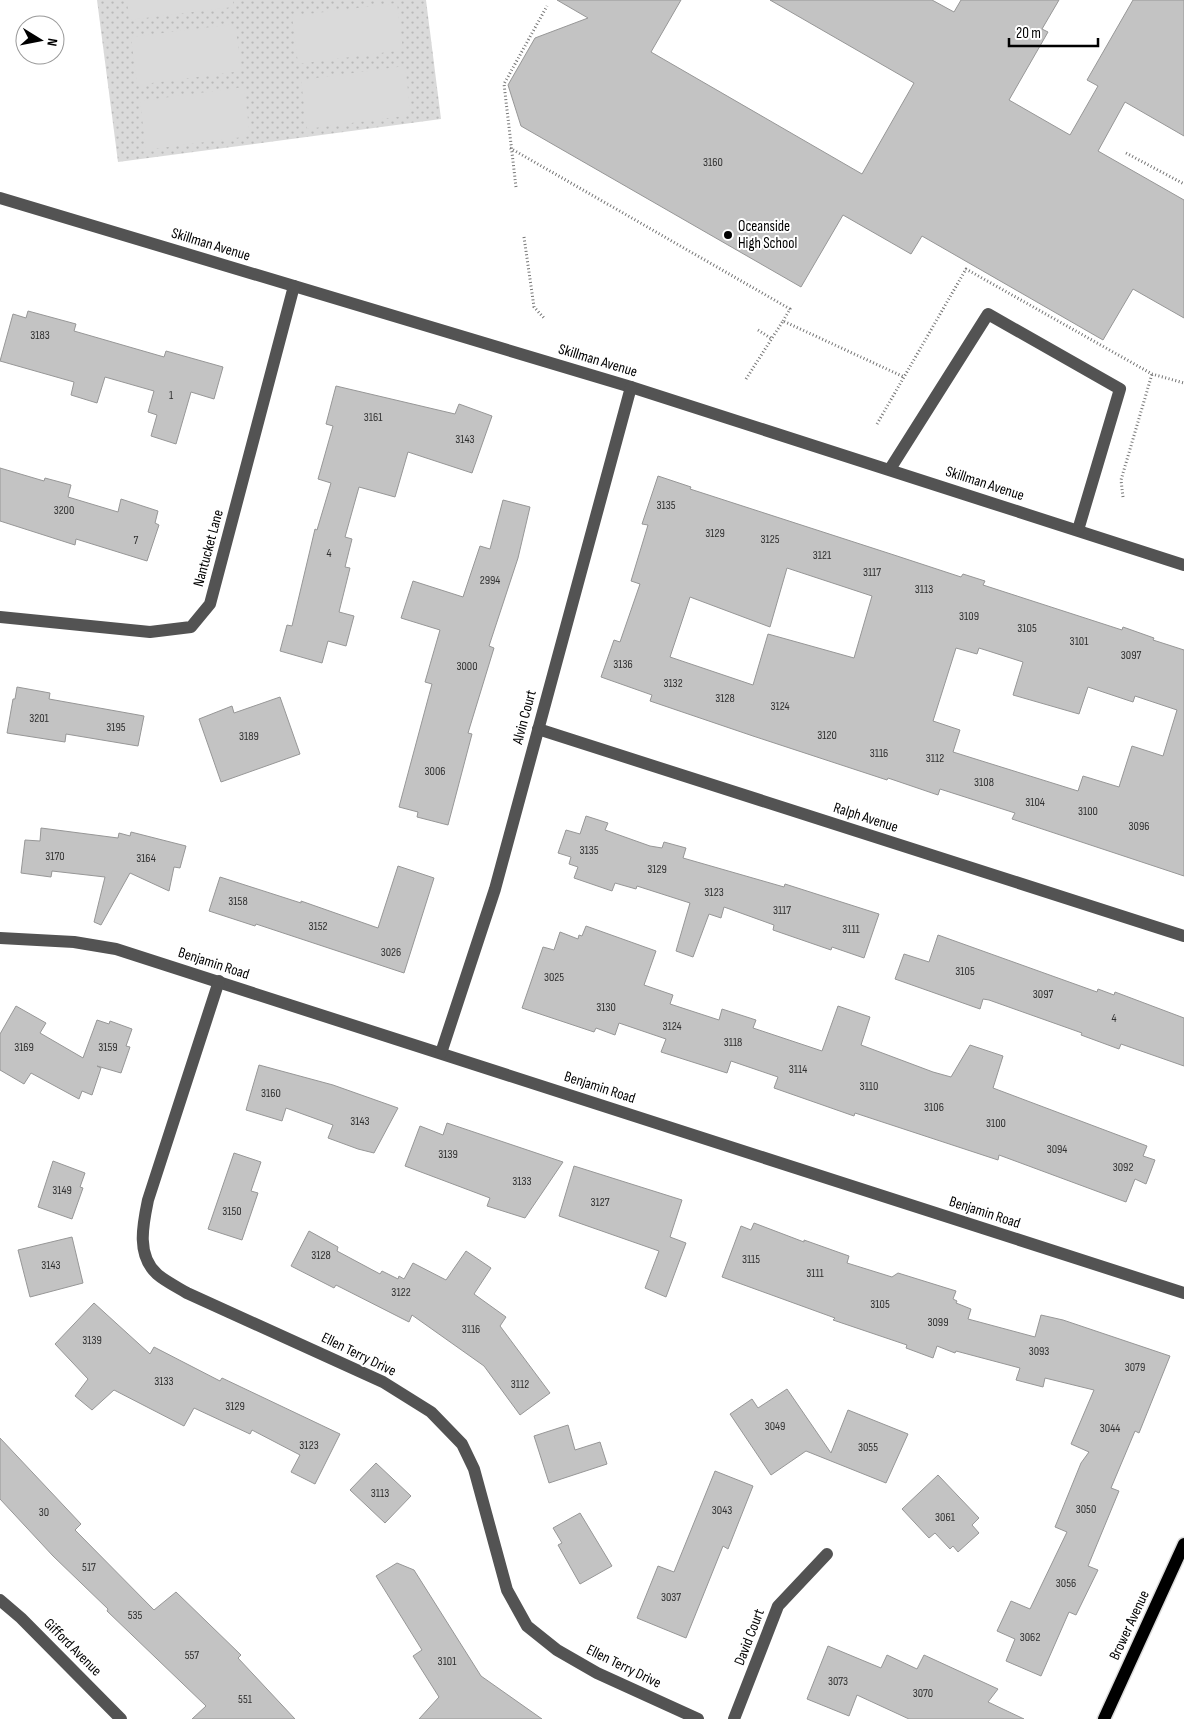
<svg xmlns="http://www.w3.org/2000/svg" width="1184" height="1719" font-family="'Sofia Sans Condensed',sans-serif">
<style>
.park{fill:url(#park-dots)}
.pitch{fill:#dadada}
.building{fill:#c3c3c3;stroke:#979797;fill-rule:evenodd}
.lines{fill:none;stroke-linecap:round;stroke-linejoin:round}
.major-casing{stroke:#dbdbdb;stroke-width:15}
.path{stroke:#757575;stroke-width:3;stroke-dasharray:1 2.5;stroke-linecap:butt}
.minor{stroke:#535353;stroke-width:12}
.major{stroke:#000;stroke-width:12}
.poi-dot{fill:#000;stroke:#fff;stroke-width:2}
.labels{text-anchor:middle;stroke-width:4;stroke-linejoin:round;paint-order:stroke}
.number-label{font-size:12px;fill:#313131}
.poi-label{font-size:15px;fill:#000;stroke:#fff;text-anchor:start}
.street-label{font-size:15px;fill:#000;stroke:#fff}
</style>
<defs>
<pattern id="park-dots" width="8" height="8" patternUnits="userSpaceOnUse" patternTransform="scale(1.25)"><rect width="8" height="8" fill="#dadada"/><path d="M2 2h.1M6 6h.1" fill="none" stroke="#b9b9b9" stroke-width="1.8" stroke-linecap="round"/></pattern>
</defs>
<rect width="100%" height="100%" fill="#fff"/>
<path class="park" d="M97,0H426L441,119L118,162Z"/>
<g class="pitch">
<path d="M127,0H233V7L129,20Z"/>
<path d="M397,3L403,50L298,64L292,16Z"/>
<path d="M235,24L242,71L137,85L131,37Z"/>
<path d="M405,66L411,115L307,129L301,80Z"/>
<path d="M244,87L250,136L146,150L140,101Z"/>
</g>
<g class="building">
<path d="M557,0H681L651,52L862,174L914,83L770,0H932L954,12L961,0H1059L1042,29L1048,32L1009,100L1070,135L1098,86L1087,80L1133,0H1184V136L1125,102L1098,151L1184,200V318L1133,289L1103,340L922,236L911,254L843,215L801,287L521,126L508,85L535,38L588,18Z"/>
<path d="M28,311L76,324L74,331L164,357L166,351L223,367L214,399L191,392L176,444L151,436L157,415L148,412L154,391L105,377L97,403L71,395L74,382L0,361L13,314L26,318Z"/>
<path d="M336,386L455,414L459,404L492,416L472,473L408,452L395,497L359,487L345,537L352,539L345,567L350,568L339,612L354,616L346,646L328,641L322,663L280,651L287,625L292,626L315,529L317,530L331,483L318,479L333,426L326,424Z"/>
<path d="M0,468L44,481L45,478L71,485L68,497L118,512L121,499L158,511L155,523L159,525L147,561L76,539L75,545L0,521Z"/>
<path d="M658,476L691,487L690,489L894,555L961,577L963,574L985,581L983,585L1122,630L1123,627L1154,638L1153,640L1184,650V876L1012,819L1015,813L940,789L938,795L888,778L887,780L753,736L650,701L652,695L601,677L614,640L620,642L640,584L631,581L648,525L642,524ZM787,568L872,596L854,658L768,634L753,685L670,657L690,597L770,627ZM956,648L977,654L979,648L1023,662L1013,695L1079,714L1088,687L1133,702L1135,696L1177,710L1163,756L1132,746L1119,787L1083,776L1078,791L953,752L960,730L933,721Z"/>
<path d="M503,500L530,507L518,558L489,646L494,648L468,733L472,734L448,825L417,817L418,812L399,807L432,684L425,682L440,630L401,618L413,581L463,597L480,546L490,549Z"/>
<path d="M17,687L50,693L49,699L144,716L138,746L66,734L65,742L7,733L13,699H15Z"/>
<path d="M280,697L300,754L221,782L199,719L232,706L234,713Z"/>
<path d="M586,816L608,823L605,830L650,846L662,848L664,842L686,848L683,858L784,887L785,884L879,914L864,958L832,947L831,950L773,930L774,925L724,907L721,918L709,914L693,957L676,951L690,903L637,886L636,889L615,883L612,891L574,878L578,867L569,864L571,857L558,853L566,830L580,834Z"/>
<path d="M41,828L118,838L119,833L130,836L131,832L186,846L180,868L174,867L169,891L130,873L101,925L94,922L105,877L52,871L51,877L21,873L25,840L40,841Z"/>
<path d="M398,866L434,878L404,973L256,924L255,926L209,911L220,877L301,903V901L378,928Z"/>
<path d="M586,926L656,951L644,985L673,995L670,1004L719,1020L722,1009L756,1020L753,1028L822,1051L838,1006L870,1017L861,1045L933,1072L951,1077L970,1045L1003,1056L993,1088L1147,1146L1143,1156L1155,1160L1146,1184L1135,1179L1126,1202L999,1155L998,1160L855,1113L854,1116L774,1088L778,1077L731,1061L727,1073L661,1052L666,1039L619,1023L615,1035L596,1028L594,1032L522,1008L543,947L554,950L560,932L578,939L579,935L582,936Z"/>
<path d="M938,935L1097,992L1098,989L1114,995L1115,992L1184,1018V1066L1121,1044L1119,1049L1081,1035L1082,1033L989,1000L983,999L980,1009L895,979L904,954L929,962Z"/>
<path d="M16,1006L46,1023L40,1033L83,1058L97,1020L109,1024L110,1021L132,1029L126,1046L130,1047L121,1073L97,1066L101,1068L92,1095L82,1091L79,1099L31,1073L24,1084L0,1070V1034Z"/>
<path d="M259,1065L333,1085L398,1108L374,1153L358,1149L328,1138L333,1125L286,1108L282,1121L246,1110Z"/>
<path d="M447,1123L563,1162L525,1218L487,1206L490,1198L405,1166L420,1126L443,1135Z"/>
<path d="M234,1153L261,1162L251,1191L258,1193L242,1240L208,1229Z"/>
<path d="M53,1161L85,1173L80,1187L83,1188L72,1219L38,1207Z"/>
<path d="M574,1166L682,1200L670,1237L686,1243L666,1297L645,1288L659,1251L559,1216Z"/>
<path d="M754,1223L804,1242V1240L849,1256L847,1263L892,1277L898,1273L956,1291L953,1299L957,1301L956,1303L971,1309L968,1319L1035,1337L1041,1315L1063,1320L1170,1356L1139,1433L1135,1431L1111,1488L1119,1491L1088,1566L1098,1570L1076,1615L1069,1612L1041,1676L1006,1661L1015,1639L997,1631L1011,1601L1030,1609L1067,1532L1055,1527L1081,1463L1089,1452L1071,1444L1094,1390L1045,1378L1043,1387L1016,1380L1020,1368L956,1351L955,1353L937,1346L933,1358L906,1348L907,1345L833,1320L835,1318L722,1277L741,1226L751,1230Z"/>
<path d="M309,1231L338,1247L337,1251L380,1274L382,1271L398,1279L399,1276L404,1279L413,1263L446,1280L466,1251L491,1268L474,1294L506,1317L500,1326L550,1393L520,1415L484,1366L412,1315L409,1322L336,1285L334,1288L291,1266Z"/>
<path d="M72,1237L83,1283L30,1297L18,1250Z"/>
<path d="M94,1303L150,1354L154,1347L220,1381L222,1378L340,1434L315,1484L291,1472L300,1455L252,1430L250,1434L194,1408L184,1426L114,1390L92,1410L75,1396L88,1379L55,1344Z"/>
<path d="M787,1389L831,1453L848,1410L908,1434L886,1483L806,1451L771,1475L730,1414L752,1399L758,1408Z"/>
<path d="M568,1425L575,1450L600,1442L607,1464L549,1483L534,1436Z"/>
<path d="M0,1438L81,1524L75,1530L154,1610L176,1592L241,1655L238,1658L295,1719H192L206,1706L107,1611L108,1609L53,1556L0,1499Z"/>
<path d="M376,1463L411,1496L385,1523L350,1490Z"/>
<path d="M715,1471L753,1486L728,1549L723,1546L686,1638L637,1618L658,1566L674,1572Z"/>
<path d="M938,1475L979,1518L972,1525L979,1533L958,1552L953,1546L950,1549L935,1533L929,1538L902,1509Z"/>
<path d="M580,1513L612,1566L580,1584L558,1545L562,1543L553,1528Z"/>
<path d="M397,1563L414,1570L481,1676L542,1719H419L439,1697L413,1656L422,1650L376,1576Z"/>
<path d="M828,1646L881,1668L887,1655L917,1669L924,1655L998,1689L988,1702L1024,1719H909L857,1695L849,1716L807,1699Z"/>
</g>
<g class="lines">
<g class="major-casing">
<path id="major" d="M1104,1719L1184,1544"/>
</g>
<g class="path">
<path d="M510,148L790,309L783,321"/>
<path d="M1126,153L1184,184"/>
<path d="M516,187L504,84L547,6"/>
<path d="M524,237L534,307L544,318"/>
<path d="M758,330L772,339"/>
<path d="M746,379L783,321L904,377"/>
<path d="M877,424L966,269L1152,374L1184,383"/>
<path d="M1123,497L1121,480L1152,374"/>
</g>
<g class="minor">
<path d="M0,198L631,387L1184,565"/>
<path d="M890,469L988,314L1120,389L1078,530"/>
<path d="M0,617L150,632L191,627L210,604L294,286"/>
<path d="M538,729L1184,936"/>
<path d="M0,938L74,942L116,949L1184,1293"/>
<path d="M219,981L148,1200C143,1224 136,1255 157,1274C165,1281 177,1287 187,1293L383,1382L431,1412L462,1444L474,1469L507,1590L527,1626L557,1650L597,1673L698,1719"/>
<path d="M441,1053L495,889L631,387"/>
<path d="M0,1600L21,1618L121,1719"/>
<path d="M734,1719L778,1606L827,1554"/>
</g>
<use href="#major" class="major"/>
</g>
<circle class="poi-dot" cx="728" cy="235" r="5"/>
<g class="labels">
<g class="number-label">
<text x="713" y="166">3160</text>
<text x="40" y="339">3183</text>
<text x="171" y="399">1</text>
<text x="373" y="421">3161</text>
<text x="465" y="443">3143</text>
<text x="666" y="509">3135</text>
<text x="64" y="514">3200</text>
<text x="715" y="537">3129</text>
<text x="770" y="543">3125</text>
<text x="136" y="544">7</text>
<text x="329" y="557">4</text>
<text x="822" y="559">3121</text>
<text x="872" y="576">3117</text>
<text x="490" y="584">2994</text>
<text x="924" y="593">3113</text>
<text x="969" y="620">3109</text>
<text x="1027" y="632">3105</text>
<text x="1079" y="645">3101</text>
<text x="1131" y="659">3097</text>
<text x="623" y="668">3136</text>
<text x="467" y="670">3000</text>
<text x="673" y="687">3132</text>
<text x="725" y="702">3128</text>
<text x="780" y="710">3124</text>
<text x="39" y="722">3201</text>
<text x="116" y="731">3195</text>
<text x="827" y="739">3120</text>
<text x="249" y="740">3189</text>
<text x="879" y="757">3116</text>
<text x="935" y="762">3112</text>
<text x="435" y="775">3006</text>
<text x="984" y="786">3108</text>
<text x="1035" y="806">3104</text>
<text x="1088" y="815">3100</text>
<text x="1139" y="830">3096</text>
<text x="589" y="854">3135</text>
<text x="55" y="860">3170</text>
<text x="146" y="862">3164</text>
<text x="657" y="873">3129</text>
<text x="714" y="896">3123</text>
<text x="238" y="905">3158</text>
<text x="782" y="914">3117</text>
<text x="318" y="930">3152</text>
<text x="851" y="933">3111</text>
<text x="391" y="956">3026</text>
<text x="965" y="975">3105</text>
<text x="554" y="981">3025</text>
<text x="1043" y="998">3097</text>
<text x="606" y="1011">3130</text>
<text x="1114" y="1022">4</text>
<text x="672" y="1030">3124</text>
<text x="733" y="1046">3118</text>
<text x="24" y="1051">3169</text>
<text x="108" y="1051">3159</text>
<text x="798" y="1073">3114</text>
<text x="869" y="1090">3110</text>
<text x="271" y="1097">3160</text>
<text x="934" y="1111">3106</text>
<text x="360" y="1125">3143</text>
<text x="996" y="1127">3100</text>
<text x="1057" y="1153">3094</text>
<text x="448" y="1158">3139</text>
<text x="1123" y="1171">3092</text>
<text x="522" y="1185">3133</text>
<text x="62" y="1194">3149</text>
<text x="600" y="1206">3127</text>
<text x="232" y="1215">3150</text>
<text x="321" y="1259">3128</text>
<text x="751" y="1263">3115</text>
<text x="51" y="1269">3143</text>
<text x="815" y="1277">3111</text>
<text x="401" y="1296">3122</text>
<text x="880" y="1308">3105</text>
<text x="938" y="1326">3099</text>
<text x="471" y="1333">3116</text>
<text x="92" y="1344">3139</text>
<text x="1039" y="1355">3093</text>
<text x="1135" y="1371">3079</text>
<text x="164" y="1385">3133</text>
<text x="520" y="1388">3112</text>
<text x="235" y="1410">3129</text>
<text x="775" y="1430">3049</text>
<text x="1110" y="1432">3044</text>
<text x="309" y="1449">3123</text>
<text x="868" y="1451">3055</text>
<text x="380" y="1497">3113</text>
<text x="1086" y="1513">3050</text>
<text x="722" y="1514">3043</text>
<text x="44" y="1516">30</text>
<text x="945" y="1521">3061</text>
<text x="89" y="1571">517</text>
<text x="1066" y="1587">3056</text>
<text x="671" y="1601">3037</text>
<text x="135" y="1619">535</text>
<text x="1030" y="1641">3062</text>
<text x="192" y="1659">557</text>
<text x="447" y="1665">3101</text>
<text x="838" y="1685">3073</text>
<text x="923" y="1697">3070</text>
<text x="245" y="1703">551</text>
</g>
<g class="poi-label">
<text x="738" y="231">Oceanside<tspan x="738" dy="17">High School</tspan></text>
</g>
<g class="street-label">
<text transform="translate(211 244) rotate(17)" y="5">Skillman Avenue</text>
<text transform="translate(598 360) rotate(17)" y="5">Skillman Avenue</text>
<text transform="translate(985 483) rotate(18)" y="5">Skillman Avenue</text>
<text transform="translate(208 548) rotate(-75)" y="5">Nantucket Lane</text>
<text transform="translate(524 717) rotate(-75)" y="5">Alvin Court</text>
<text transform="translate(866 817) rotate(18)" y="5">Ralph Avenue</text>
<text transform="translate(214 963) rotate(18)" y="5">Benjamin Road</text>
<text transform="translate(600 1087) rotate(18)" y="5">Benjamin Road</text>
<text transform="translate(985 1212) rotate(18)" y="5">Benjamin Road</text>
<text transform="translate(359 1354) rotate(26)" y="5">Ellen Terry Drive</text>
<text transform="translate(1129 1625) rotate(-65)" y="5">Brower Avenue</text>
<text transform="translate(749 1637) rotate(-69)" y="5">David Court</text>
<text transform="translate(73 1647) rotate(45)" y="5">Gifford Avenue</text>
<text transform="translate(624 1666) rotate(26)" y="5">Ellen Terry Drive</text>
</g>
</g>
<g transform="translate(40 40) rotate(100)"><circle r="24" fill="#ffffff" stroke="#999999"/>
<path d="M0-4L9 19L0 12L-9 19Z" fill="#000000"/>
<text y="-8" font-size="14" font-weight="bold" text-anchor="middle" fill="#000000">N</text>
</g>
<path d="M1009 38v8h89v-8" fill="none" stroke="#000000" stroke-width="2.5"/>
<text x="1016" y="38" font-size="15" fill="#000000" stroke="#ffffff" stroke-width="4" paint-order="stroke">20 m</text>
</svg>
